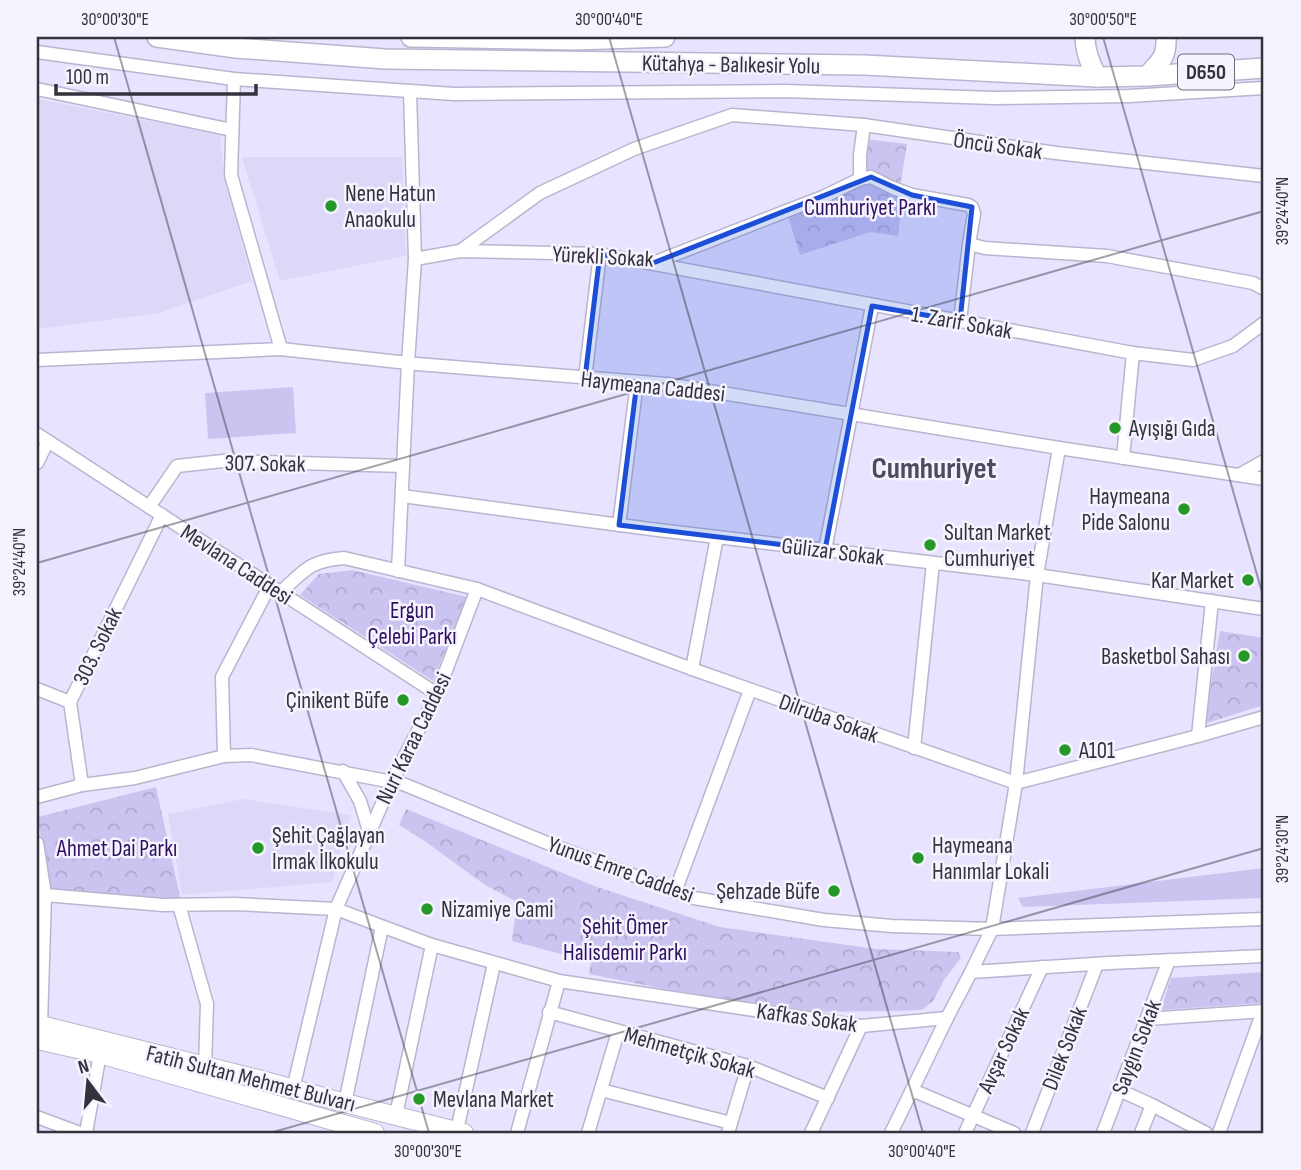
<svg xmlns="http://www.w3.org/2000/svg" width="1301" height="1170" font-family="'Sofia Sans Condensed',sans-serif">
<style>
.built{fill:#ddd7f8}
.grass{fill:#cbc4f0}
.park{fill:url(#park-crowns)}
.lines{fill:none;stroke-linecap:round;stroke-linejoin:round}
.minor-casing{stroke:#b9b5ce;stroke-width:15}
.secondary-casing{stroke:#b9b5ce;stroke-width:20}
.trunk-casing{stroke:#b9b5ce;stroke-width:22}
.minor{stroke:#fff;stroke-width:12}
.secondary{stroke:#fff;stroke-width:18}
.trunk{stroke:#fff;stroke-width:19}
.marked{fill:#1d4ed8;fill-opacity:0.2;stroke:#1d4ed8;stroke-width:5;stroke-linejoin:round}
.ticks{fill:none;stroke:#34323d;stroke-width:2;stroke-opacity:0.45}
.poi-dot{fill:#259827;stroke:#f5f3fe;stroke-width:2.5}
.labels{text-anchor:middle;stroke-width:5;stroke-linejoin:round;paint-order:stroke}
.shield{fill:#f5f3fe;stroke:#6e6c77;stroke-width:2}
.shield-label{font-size:21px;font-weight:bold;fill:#34323d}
.street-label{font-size:23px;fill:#34323d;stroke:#f5f3fe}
.poi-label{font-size:23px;fill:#34323d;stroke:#f5f3fe;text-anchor:start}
.park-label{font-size:23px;fill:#2f1061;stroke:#f5f3fe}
.district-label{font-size:30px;font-weight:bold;fill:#4e4a60;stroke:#f5f3fe}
.neatline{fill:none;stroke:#34323d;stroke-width:2.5}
.ticks-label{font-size:18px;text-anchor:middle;fill:#34323d}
</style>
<defs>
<pattern id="park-crowns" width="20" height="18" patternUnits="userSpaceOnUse" patternTransform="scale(1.75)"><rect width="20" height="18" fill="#cbc4f0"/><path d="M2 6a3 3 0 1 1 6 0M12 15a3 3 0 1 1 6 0" fill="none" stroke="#afa9cf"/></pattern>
</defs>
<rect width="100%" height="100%" fill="#e8e4ff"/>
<g class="built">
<path d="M37,99L220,135L224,176L252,281L159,313L37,329Z"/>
<path d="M242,157H402L406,256L280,281Z"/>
<path d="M243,799L351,815L332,882L182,895L168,814Z"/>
</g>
<g class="grass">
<path d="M293,387L296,433L208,439L205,393Z"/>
<path d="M1264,868V898L1023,907L1018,898Z"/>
</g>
<g class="park">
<path d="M866,139L907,144L900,188L864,174Z"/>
<path d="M869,180L903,195L898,236L870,232L800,255L787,213Z"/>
<path d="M352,570L467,597L433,681L300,595L319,574Z"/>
<path d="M1220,631L1264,638V705L1204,724Z"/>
<path d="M156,787L181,901L48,890L38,817Z"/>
<path d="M406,809L597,887L720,927L876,949L958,952L961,958L944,980L933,1001L922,1010L891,1011L803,1012L664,989L589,974L591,962L512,941L517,902L485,885L426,842L399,825Z"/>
<path d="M1264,972V1003L1161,1010L1171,978Z"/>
</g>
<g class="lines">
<g class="minor-casing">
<g id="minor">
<path d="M37,52L234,79L454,94L785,91L994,98L1129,96L1264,88"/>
<path d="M234,79L231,175L281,349"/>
<path d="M37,89L232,130"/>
<path d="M860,179V155L864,125"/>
<path d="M460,251L540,193L634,149L732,115L864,125L1056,153L1264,176"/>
<path d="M415,259L460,251L600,254L1133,353L1193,360L1233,346L1264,323"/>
<path d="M653,263L825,196L860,179L871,177L893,188L912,195L968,205L972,207L974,214L969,244L985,248L1107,256L1253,283L1264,289"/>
<path d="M960,321L969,244"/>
<path d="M37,360L281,349L417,364L667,384L1059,448L1264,479"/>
<path d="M585,378L600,254"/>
<path d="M37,434L437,694"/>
<path d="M1123,458L1133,353"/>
<path d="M37,463L48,441"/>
<path d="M1239,475L1264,461"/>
<path d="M402,496L658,530L1037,575L1264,609"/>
<path d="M149,507L177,466L223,461L403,466"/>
<path d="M619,525L637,382"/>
<path d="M825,550L872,306"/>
<path d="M398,571L408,363L415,259L410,91"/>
<path d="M281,592C305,570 309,561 344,558L477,589L692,669L1016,783L1198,736L1264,717"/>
<path d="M692,669L717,537"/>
<path d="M37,689L70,702"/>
<path d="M1198,736L1212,601"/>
<path d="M914,748L933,563"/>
<path d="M224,756L222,677L270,585"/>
<path d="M343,771L360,801L369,831"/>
<path d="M82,785L70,702L162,515"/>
<path d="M37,797L82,785L135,778L224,756L251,755L403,784L552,845L694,898L824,920L892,926L992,929L1264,919"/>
<path d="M37,843L45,895L41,1025"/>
<path d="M675,892L750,690"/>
<path d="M45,895L163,905L235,904L336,909L432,945L559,981L861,1026L947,1018"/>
<path d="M179,905L207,1004L205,1066"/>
<path d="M971,972L992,929L1016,783L1037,575L1059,448"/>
<path d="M549,1012L748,1066L828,1098"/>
<path d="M1147,1019L1264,1011"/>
<path d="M293,1089L336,909L392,781L437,694L477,589"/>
<path d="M601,1090L731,1123"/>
<path d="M912,1090L1014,1133"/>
<path d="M1119,1090L1152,1105L1206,1133"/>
<path d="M345,1103L382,927"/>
<path d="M396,1115L432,945"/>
<path d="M37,1117L80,1133"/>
<path d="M457,1130L494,964"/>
<path d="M86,1133L100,1054"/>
<path d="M517,1133L559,981"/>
<path d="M588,1133L618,1032"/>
<path d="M728,1133L748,1066"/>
<path d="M811,1133L861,1026"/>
<path d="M891,1133L947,1018L971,972L1109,963L1264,956"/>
<path d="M965,1133L1042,967"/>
<path d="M1032,1133L1097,964"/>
<path d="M1103,1133L1169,960"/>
<path d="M1141,1133L1152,1105"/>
<path d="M1219,1133L1263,1011"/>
</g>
</g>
<g class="secondary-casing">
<g id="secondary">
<path d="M37,1024L254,1078L345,1103L464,1133"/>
<path d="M37,1040L100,1054L375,1133"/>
</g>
</g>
<g class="trunk-casing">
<g id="trunk">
<path d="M157,37L236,48L385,59L864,65L1097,77L1147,76L1264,68"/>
<path d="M411,37L575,40L665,37"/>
<path d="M1085,37C1085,51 1090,64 1097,77"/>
<path d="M1147,76C1161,61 1167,57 1166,37"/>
</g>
</g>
<use href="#minor" class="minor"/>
<use href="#secondary" class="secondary"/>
<use href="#trunk" class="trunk"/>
</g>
<path class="marked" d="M871,177L912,195L972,207L960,321L872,306L825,550L619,525L637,382L585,378L600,254L653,263Z"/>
<path class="ticks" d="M114,37L429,1133M609,37L923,1133M1103,37L1264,599M37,563L1264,211M270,1133L1264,848"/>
<g class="poi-dot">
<circle cx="331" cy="206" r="7"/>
<circle cx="1115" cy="428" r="7"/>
<circle cx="1184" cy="509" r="7"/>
<circle cx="930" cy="545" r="7"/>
<circle cx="1248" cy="580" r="7"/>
<circle cx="1244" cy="656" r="7"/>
<circle cx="403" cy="700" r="7"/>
<circle cx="1065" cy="750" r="7"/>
<circle cx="258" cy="848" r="7"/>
<circle cx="918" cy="858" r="7"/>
<circle cx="834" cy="891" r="7"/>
<circle cx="427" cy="909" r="7"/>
<circle cx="419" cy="1099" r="7"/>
</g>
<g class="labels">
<rect class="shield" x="1178" y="54.5" width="56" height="35" rx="5"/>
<g class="shield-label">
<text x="1206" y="79">D650</text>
</g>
<g class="street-label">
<text transform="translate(731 64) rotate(1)" y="8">Kütahya - Balıkesir Yolu</text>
<text transform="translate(998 145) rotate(8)" y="8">Öncü Sokak</text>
<text transform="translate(603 256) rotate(3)" y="8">Yürekli Sokak</text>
<text transform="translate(962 322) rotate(10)" y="8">1. Zarif Sokak</text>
<text transform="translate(653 386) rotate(6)" y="8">Haymeana Caddesi</text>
<text transform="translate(265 463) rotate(1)" y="8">307. Sokak</text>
<text transform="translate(833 551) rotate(7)" y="8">Gülizar Sokak</text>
<text transform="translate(237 564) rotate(33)" y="8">Mevlana Caddesi</text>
<text transform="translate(97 646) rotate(-64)" y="8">303. Sokak</text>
<text transform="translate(829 718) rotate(20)" y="8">Dilruba Sokak</text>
<text transform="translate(413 738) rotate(-64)" y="8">Nuri Karaa Caddesi</text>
<text transform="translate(621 869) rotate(20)" y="8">Yunus Emre Caddesi</text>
<text transform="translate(807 1017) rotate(8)" y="8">Kafkas Sokak</text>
<text transform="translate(1136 1047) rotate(-69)" y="8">Saygın Sokak</text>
<text transform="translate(1064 1048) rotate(-69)" y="8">Dilek Sokak</text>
<text transform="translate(1003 1050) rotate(-65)" y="8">Avşar Sokak</text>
<text transform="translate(690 1052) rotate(16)" y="8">Mehmetçik Sokak</text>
<text transform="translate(251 1078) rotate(14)" y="8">Fatih Sultan Mehmet Bulvarı</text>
</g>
<g class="poi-label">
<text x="345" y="201">Nene Hatun<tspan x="345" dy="26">Anaokulu</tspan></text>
<text x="1129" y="436">Ayışığı Gıda</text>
<text x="1170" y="504" text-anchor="end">Haymeana<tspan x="1170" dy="26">Pide Salonu</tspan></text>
<text x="944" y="540">Sultan Market<tspan x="944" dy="26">Cumhuriyet</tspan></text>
<text x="1234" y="588" text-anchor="end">Kar Market</text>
<text x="1230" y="664" text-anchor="end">Basketbol Sahası</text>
<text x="389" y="708" text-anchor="end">Çinikent Büfe</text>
<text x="1079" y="758">A101</text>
<text x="272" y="843">Şehit Çağlayan<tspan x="272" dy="26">Irmak İlkokulu</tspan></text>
<text x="932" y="853">Haymeana<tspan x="932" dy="26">Hanımlar Lokali</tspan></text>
<text x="820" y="899" text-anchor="end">Şehzade Büfe</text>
<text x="441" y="917">Nizamiye Cami</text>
<text x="433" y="1107">Mevlana Market</text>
</g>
<g class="park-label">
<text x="870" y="215">Cumhuriyet Parkı</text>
<text x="412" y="618">Ergun<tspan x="412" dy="26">Çelebi Parkı</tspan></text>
<text x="117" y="856">Ahmet Dai Parkı</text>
<text x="625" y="934">Şehit Ömer<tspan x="625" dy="26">Halisdemir Parkı</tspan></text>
</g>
<g class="district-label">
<text x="934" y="478">Cumhuriyet</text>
</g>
</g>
<rect width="1301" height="1170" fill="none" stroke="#f5f3fe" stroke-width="77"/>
<g transform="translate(88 1082) rotate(344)" stroke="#f5f3fe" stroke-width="5" paint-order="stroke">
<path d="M0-5L12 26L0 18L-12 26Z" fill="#34323d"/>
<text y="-10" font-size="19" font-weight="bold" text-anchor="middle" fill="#34323d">N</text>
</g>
<path d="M56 84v10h200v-10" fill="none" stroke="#34323d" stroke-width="3.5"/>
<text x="66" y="84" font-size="21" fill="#34323d" stroke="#f5f3fe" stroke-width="5" paint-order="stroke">100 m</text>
<rect x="38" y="38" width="1224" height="1094" class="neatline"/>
<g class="ticks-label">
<text x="115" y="25">30°00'30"E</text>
<text x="609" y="25">30°00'40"E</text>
<text x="1103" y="25">30°00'50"E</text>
<text transform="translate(1282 211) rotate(-90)" y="6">39°24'40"N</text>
<text transform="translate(19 562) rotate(-90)" y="6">39°24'40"N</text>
<text transform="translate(1282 849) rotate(-90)" y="6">39°24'30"N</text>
<text x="428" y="1157">30°00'30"E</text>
<text x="922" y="1157">30°00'40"E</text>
</g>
</svg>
